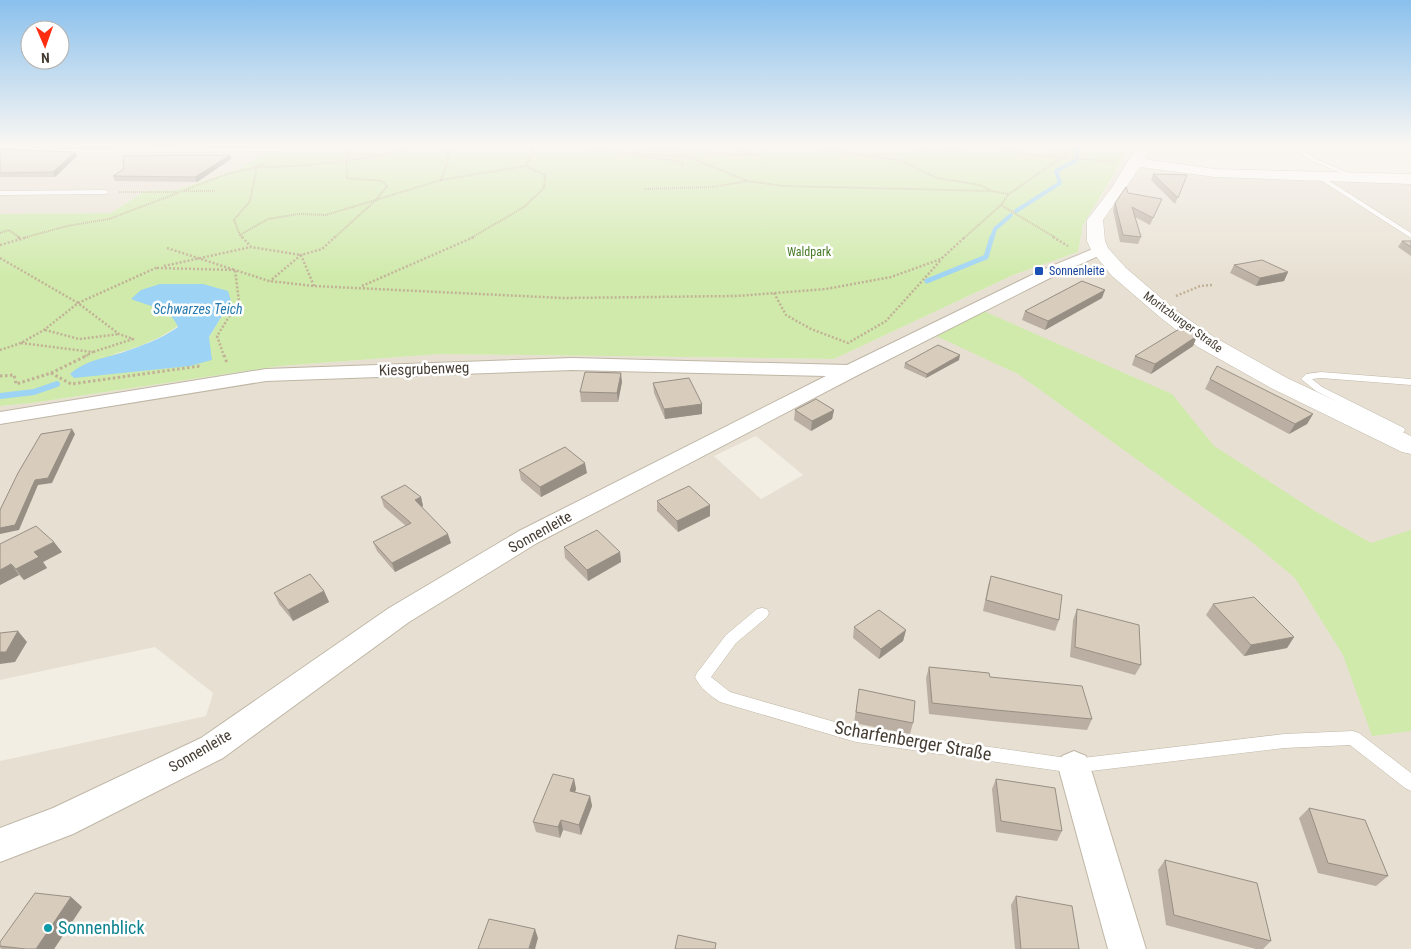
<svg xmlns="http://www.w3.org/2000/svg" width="1411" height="949" font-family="'Roboto Condensed',sans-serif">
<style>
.residential{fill:#e7e0d2;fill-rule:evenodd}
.green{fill:#cfeaaa;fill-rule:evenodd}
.water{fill:#9dd3f4}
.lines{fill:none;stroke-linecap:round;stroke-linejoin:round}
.stream-far2{stroke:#9dd3f4;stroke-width:4}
.stream-far1{stroke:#9dd3f4;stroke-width:5}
.stream{stroke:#9dd3f4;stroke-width:6}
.service-casing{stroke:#bfb6a6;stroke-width:1}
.minor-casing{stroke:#bfb6a6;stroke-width:2}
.tertiary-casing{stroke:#bfb6a6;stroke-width:1}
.path-far2{stroke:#c2b197;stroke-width:2;stroke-dasharray:1 1;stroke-linecap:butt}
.path-far1{stroke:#c2b197;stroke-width:2.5;stroke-dasharray:2 2;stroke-linecap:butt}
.path{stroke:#c2b197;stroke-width:3;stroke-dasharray:2.5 2.5;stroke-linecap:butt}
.service{fill:#fff;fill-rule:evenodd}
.minor{fill:#fff;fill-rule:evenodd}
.tertiary{fill:#fff;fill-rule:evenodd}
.wall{fill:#baafa2}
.shaded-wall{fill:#978f84}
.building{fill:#d8ccbc;stroke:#978f84}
.transit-dot{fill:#1a4fb4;stroke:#fff;stroke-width:2}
.culture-dot{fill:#0f9aa8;stroke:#fff;stroke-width:2}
.labels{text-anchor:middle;stroke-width:5;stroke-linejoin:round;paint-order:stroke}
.far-park-label{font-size:12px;fill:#477a24;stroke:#fff}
.far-transit-label{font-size:12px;fill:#164399;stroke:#fff;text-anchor:start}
.far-street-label{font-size:12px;fill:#463e34;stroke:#fff}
.far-water-label{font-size:14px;font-style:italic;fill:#267aaf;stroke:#fff}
.street-label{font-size:15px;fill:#463e34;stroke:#fff}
.near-street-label{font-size:18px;fill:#463e34;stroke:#fff}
.near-culture-label{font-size:18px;fill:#0d838f;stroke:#fff;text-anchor:start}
</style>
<rect width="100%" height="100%" fill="#f3eee4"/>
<g class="residential">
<path d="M0,146H112V149L267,151L239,169L176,190L144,191L111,213L0,214Z"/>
<path d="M1123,161L1154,169L1411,182V949H0V761L206,716L213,693L155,647L0,680V406L32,403L280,366L439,354L834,359L1013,275L1078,252L1083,225ZM756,436L803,475L761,499L714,456Z"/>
</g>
<g class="green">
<path d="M112,146H1131L1083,225L1078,252L1013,275L834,359L439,354L280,366L32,403L0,406V214L111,213L145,191L176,190L239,169L266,152L112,149ZM231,301L209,337L99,357C127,352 155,342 178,326L174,317L162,309Z"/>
<path d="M981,310L1172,394L1214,446L1315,511L1371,543L1411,530V731L1372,736L1343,655L1295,578L1253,543L1018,374L934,335Z"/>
</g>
<path class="water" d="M160,284H203L228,291L231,301L209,337L212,360L190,366L74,378L70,374C86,360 102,359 121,353C141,346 161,339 178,327C171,308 148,306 131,299L141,290Z"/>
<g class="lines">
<g class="stream-far2">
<path d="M1016,211L1060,183L1056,171L1077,160L1078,146"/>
<path d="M992,238L995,229L1011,215"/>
</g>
<path class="stream-far1" d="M927,281L986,257L992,237"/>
<path class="stream" d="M0,396L34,392L57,384"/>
<g class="service-casing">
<g id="service">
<path d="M0,146L38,148L41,150L38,152L0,150Z"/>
<path d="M1288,146H1295L1316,159L1358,177L1353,178L1312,161Z"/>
<path d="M279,148L281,151L59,153L56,151L59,149Z"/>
<path d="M1316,175H1320L1411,233V238L1316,177Z"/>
<path d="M0,191L106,190L109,192L106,194L0,195Z"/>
<path d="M1321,372L1411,379V385L1321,378L1312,379L1322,387L1404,428L1405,430L1398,439H1390L1389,437L1394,431L1316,391L1301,379L1306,374Z"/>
<path d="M762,608L767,609L769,613L767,617L736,643L711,677L730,692L856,728L1074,759L1284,734L1353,731L1359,733L1411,773V791L1405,788L1350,745L1284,748L1074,773L856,742L720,702C710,695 700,688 695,677L697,673L726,635L757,609Z"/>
</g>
</g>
<g class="minor-casing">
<g id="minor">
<path d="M0,146H15L14,148L0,151Z"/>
<path d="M1100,246L1105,247L1107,250L1105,253L1052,277L858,375L537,543L409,622L223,758L73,834L0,862V828L53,808L201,738L389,608L519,531L826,376L572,370L266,381L0,424V412L266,369L572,358L847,365L1040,271Z"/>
<path d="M1074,751L1086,756L1090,766L1146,949H1108L1058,766L1062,756Z"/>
</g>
</g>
<g class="tertiary-casing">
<path id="tertiary" d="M1137,146H1151L1145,159L1215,169L1411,174V184L1215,177L1140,167L1103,220L1105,241L1108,248L1126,268L1175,310L1214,337L1287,378L1411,436V454L1402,452L1271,388L1198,347L1161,318L1112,276L1091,250L1087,241V220L1113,186Z"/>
</g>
<g class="path-far2">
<path d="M565,146L633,154L688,157L748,181L783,186L992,191L1008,194"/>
<path d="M732,146L752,155"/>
<path d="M798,146L899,160L937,178L980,185L990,190"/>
<path d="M892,146L936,152L984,146L1026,154L1115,162"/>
<path d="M1041,146L1059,150L1064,156"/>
<path d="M291,149L329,146"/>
<path d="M632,153L658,150L753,155L777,146"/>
<path d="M636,156L676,161L682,163L683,167"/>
<path d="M441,180L526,166L533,152L529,146"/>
<path d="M644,189L713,187L747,181"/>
<path d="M184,191H216"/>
<path d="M119,192H180L224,175L257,167L265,163"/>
<path d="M1001,205L1056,238"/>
<path d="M0,233L9,230L20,238"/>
<path d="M240,235L234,220L250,201L257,167C313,167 366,160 420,146"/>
<path d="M23,238L67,226L109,219L178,193"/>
<path d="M243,238L240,235L268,219L299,214L326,215L441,180L448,161V146"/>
<path d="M334,238L376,200L387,186L382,181L347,178L346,161L351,146"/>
<path d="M471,238L524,207L544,188L545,175L526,166"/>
<path d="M964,238L1001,205L1009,194L1064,156L1071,146"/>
</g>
<g class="path-far1">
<path d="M18,237L21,239"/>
<path d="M242,237L251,247L301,255L270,281"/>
<path d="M1053,237L1068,246"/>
<path d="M0,245L28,237"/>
<path d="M167,248L235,270L239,301L217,336L224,356"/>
<path d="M0,258L78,303L119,334L133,339L93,352"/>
<path d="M164,266L251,247"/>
<path d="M157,268L235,270L269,281L314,286L563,298L737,296L826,289L891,277L941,259L965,237"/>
<path d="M314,286L301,255L322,249L335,237"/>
<path d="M362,286L474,237"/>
<path d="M774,293L786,315L811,329L848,343L886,321L941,260"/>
<path d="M1176,296L1200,286L1212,285"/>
<path d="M45,330L79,339L119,334"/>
<path d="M21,343L93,352L85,356"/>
<path d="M0,350L21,343L44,330L78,303L158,267"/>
</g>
<g class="path">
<path d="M224,355L227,363"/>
<path d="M51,373L71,384L200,366"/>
<path d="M0,376L14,375L16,384L51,373L88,355"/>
</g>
<use href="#service" class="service"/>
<use href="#minor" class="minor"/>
<use href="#tertiary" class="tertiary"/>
</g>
<g class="wall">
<path d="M38,146H87L85,148Z"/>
<path d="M0,149L75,152L77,156L55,177H0Z"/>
<path d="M230,155L231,159L197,182L115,181L113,176Z"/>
<path d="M1153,174L1187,175L1175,204L1151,180Z"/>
<path d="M1115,203L1159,205L1150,225L1135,217L1141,237L1138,244L1120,242L1113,210Z"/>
<path d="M1402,241H1411V256L1398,247Z"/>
<path d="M1234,265L1288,272L1284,281L1256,286L1230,273Z"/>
<path d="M1102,298L1045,330L1022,320L1025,311Z"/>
<path d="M1197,336L1193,346L1151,374L1132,365L1135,356Z"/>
<path d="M959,360L926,378L904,368L905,363Z"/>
<path d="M1210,379L1313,414L1307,424L1289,434L1205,389Z"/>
<path d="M622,382L618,402H581L580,392Z"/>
<path d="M653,383L702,414L665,419L654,393Z"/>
<path d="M795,410H834L832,419L811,431L794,420Z"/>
<path d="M519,470L587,473L541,497L521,480Z"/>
<path d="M381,497H421L423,506L422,507L451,543L395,572L377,551L373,542L406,526L384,507Z"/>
<path d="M657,501L710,516L678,532L657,511Z"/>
<path d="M0,544L62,552L43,562L47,568L24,580L19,575L0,585Z"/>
<path d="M564,547L620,552L621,562L588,581L565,558Z"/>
<path d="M991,576L1059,620L1055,631L983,611L988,586Z"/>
<path d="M324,591L329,602L293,621L279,604L274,593Z"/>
<path d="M1213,604L1294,637L1287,648L1244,656L1206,615Z"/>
<path d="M1077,609L1141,665L1135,675L1070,657L1073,620Z"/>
<path d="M854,627L906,630L903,641L879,659L853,638Z"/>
<path d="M929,667L990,677L1092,719L1087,730L992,721L929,714L926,678Z"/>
<path d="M859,689L913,723L910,734L854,723Z"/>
<path d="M574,779L576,789L575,792L590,796L592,806L581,835L563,830L560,838L536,832L533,822Z"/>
<path d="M996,779L1062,831L1057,841L996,832L992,789Z"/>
<path d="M1309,808L1388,876L1376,886L1318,873L1299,818Z"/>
<path d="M1165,860L1271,941L1263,949H1256L1166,925L1158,870Z"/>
<path d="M1016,896L1079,949H1015L1011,905Z"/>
<path d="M71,897L82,907L54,949H2L0,948V942Z"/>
</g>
<g class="shaded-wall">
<path d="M75,152L77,156L55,177L53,172Z"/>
<path d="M230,155L231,159L197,182L195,177Z"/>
<path d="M1288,272L1284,281L1256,286L1260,278Z"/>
<path d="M1105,290L1102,298L1045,330L1048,321Z"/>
<path d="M1197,336L1193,346L1151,374L1155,364Z"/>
<path d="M960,355L959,360L926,378L927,374Z"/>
<path d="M621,373L622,382L618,402L617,393Z"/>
<path d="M702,404V414L665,419L664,409Z"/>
<path d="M834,410L832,419L811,431L812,421Z"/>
<path d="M1313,414L1307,424L1289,434L1295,424Z"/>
<path d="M72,429L75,434L52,483L38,485L19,530L0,534V528Z"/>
<path d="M585,463L587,473L541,497L540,487Z"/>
<path d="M421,497L423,506L418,509L415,500Z"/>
<path d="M710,505V516L678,532L677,521Z"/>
<path d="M448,534L451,543L395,572L392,563Z"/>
<path d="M54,542L62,552L43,562L47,568L24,580L16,569L34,552Z"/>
<path d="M620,552L621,562L588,581L587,570Z"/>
<path d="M11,564L19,575L0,585V570Z"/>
<path d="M324,591L329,602L293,621L288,610Z"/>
<path d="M906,630L903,641L879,659L881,649Z"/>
<path d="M18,631L27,642L15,662L0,664V652Z"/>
<path d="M1294,637L1287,648L1244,656L1251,645Z"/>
<path d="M574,779L576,789L572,801L570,791Z"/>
<path d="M590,796L592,806L581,835L579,825Z"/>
<path d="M561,820L563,830L560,838L558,827Z"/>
<path d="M71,897L82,907L54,949H36Z"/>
<path d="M535,929L538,938L535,949H529Z"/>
</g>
<g class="building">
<path d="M0,149L75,152L53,172L0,173Z"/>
<path d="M230,155L195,177L113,176L124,169L123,156Z"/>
<path d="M1153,174L1187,175L1178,198Z"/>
<path d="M1126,187L1128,193L1162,199L1153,218L1132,207L1141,237L1123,235L1115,203Z"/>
<path d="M1402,241H1411V247Z"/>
<path d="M1262,260L1288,272L1260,278L1234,265Z"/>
<path d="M1082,281L1105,290L1048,321L1025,311Z"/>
<path d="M1184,326L1197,336L1155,364L1135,356Z"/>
<path d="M938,345L960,355L927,374L905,363Z"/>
<path d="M1217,366L1313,414L1295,424L1210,379Z"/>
<path d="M585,372L621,373L617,393L580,392Z"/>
<path d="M689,378L702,404L664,409L653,383Z"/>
<path d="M816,399L834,410L812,421L795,410Z"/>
<path d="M72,429L48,478L35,480L15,525L0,528V510L18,473L41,434Z"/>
<path d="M565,447L585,463L540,487L519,470Z"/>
<path d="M405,485L421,497L415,500L448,534L392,563L373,542L411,523L381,497Z"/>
<path d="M689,486L710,505L677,521L657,501Z"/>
<path d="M36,526L54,542L34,552L39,557L16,569L11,564L0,570V544Z"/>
<path d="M597,530L620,552L587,570L564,547Z"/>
<path d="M310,574L324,591L288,610L274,593Z"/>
<path d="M991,576L1062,595L1059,620L986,600Z"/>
<path d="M1254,597L1294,637L1251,645L1213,604Z"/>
<path d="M1077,609L1139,625L1141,665L1075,647Z"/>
<path d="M879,610L906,630L881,649L854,627Z"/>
<path d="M18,631L6,652H0V633Z"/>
<path d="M929,667L989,673L990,677L1082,686L1092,719L996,710L932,703Z"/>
<path d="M859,689L915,701L913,723L856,712Z"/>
<path d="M553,774L574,779L570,791L590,796L579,825L561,820L558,827L533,822Z"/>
<path d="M996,779L1055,788L1062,831L1001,821Z"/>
<path d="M1309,808L1365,820L1388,876L1328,863Z"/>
<path d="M1165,860L1257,883L1271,941L1174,915Z"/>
<path d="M35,893L71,897L36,949H26L0,946V942Z"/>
<path d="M1016,896L1072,906L1079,949H1021Z"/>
<path d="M489,919L535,929L529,948L532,949H478Z"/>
<path d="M678,935L716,943L715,949H675Z"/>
</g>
<linearGradient id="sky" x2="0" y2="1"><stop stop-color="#8ac0ed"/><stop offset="0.52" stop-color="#faf7f3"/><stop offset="1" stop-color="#faf7f3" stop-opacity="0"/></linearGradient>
<rect width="1411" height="279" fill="url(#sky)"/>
<rect class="transit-dot" x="1034" y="266" width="10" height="10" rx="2.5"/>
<circle class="culture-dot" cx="48" cy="928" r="5"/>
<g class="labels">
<g class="far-park-label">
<text x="809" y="256">Waldpark</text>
</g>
<g class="far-transit-label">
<text x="1049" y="275">Sonnenleite</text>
</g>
<g class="far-street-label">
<text transform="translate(1183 322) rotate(36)" y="4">Moritzburger Straße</text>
</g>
<g class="far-water-label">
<text x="198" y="314">Schwarzes Teich</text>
</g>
<g class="street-label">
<text transform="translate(424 369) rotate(-2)" y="5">Kiesgrubenweg</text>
<text transform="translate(540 532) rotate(-29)" y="5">Sonnenleite</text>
<text transform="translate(200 751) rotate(-30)" y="5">Sonnenleite</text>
</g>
<g class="near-street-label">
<text transform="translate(913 741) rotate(10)" y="6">Scharfenberger Straße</text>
</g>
<g class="near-culture-label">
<text x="58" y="934">Sonnenblick</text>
</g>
</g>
<g transform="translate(45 45) rotate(178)"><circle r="24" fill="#ffffff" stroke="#b5b2ae"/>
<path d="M0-4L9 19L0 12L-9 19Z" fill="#ff2d10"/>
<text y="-8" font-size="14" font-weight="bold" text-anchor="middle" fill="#463e34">N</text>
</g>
</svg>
